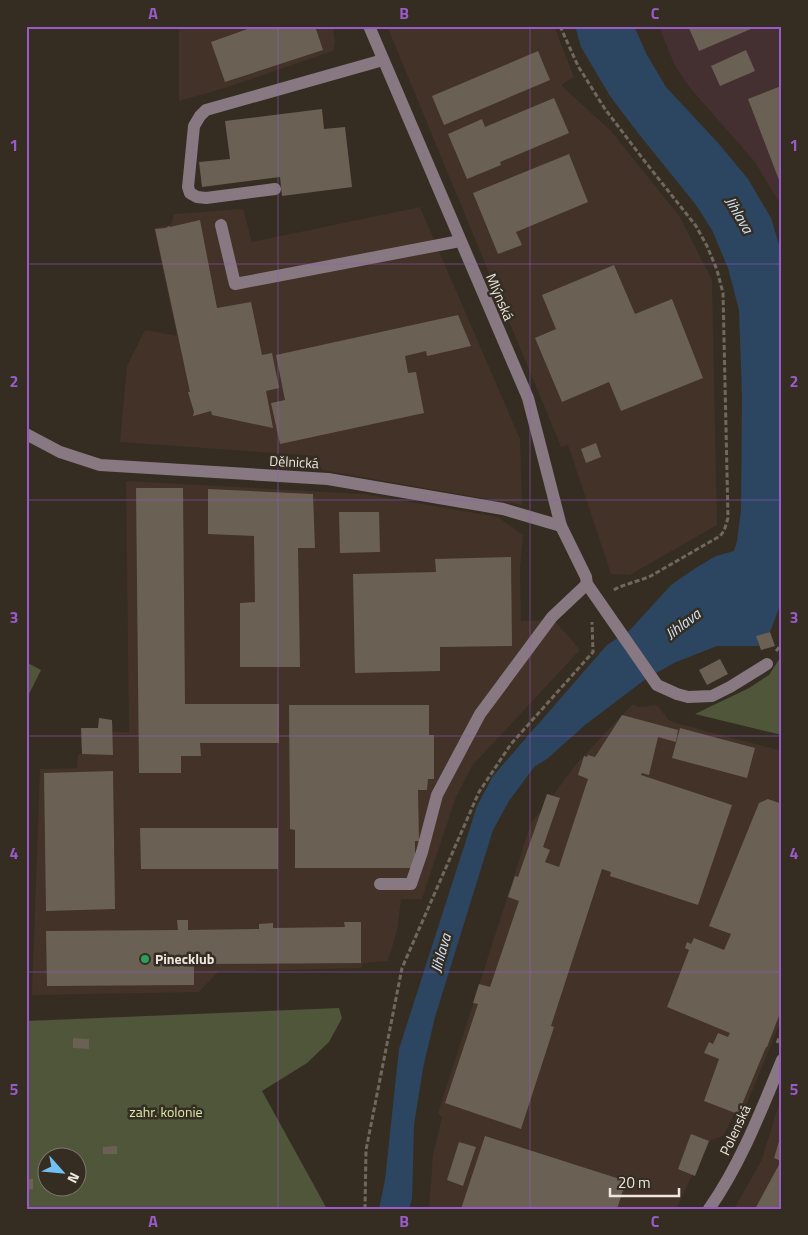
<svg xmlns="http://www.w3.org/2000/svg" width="808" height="1235" font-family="'Titillium Web',sans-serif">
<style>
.industrial{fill:#423227}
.education{fill:#443030}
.green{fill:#4f5639;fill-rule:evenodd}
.water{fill:#2c4661}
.building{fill:#6b6054}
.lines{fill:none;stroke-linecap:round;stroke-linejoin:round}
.path{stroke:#70685e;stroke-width:3;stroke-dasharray:5 2.5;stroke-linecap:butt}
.minor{stroke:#887882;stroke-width:12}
.grid{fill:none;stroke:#985bc7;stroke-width:1;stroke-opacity:0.55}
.leisure-dot{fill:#2e9e5b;stroke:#352d22;stroke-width:2}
.labels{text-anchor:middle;stroke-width:5;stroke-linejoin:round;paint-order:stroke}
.street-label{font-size:14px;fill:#ede7e0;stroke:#352d22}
.poi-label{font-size:14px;font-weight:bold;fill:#ede7e0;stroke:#352d22;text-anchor:start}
.park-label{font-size:14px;fill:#daebaa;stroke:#352d22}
.water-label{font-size:15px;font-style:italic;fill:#d1e5f9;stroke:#352d22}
.neatline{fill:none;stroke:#985bc7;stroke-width:2}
.grid-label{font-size:16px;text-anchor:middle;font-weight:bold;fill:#985bc7}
</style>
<rect width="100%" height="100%" fill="#352d22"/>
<g class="industrial">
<path d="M179,26H333L335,43L333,51L225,88L179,101Z"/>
<path d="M387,26H554L574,77L561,85L611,131L680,217L712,280L717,525L630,575L611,574L568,445L561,447Z"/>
<path d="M420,207L520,439L522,505L322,470L315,456L120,442L127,366L145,330L177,336L154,228L171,225L174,214L243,209L252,242Z"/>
<path d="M126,481L364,494L498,517L523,535L520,568L521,621L554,620L580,650L472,766L456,797L422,899H401L397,931L388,961L363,963L361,968L218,972L199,992L32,995L40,769L77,768L78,754H82L81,728H98L99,718L112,720L113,732H129Z"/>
<path d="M633,704L638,707L657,705L669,720L676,723L782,751V1018L742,1116L735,1113L723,1136L709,1141L676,1209H429L433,1154L442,1117L438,1113L531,823L542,810L547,794L553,795L577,763L622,715Z"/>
<path d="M782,1094V1209H734L762,1159Z"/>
</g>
<path class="education" d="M659,26H782V207L755,162L691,89L675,66Z"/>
<g class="green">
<path d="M782,655V735L695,714L749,688L769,675Z"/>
<path d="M26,662L41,670L26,700Z"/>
<path d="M339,1008L342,1018L329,1042L307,1063L262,1091L327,1209H26V1021ZM48,1158H78V1188H48Z"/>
</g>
<path class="water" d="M575,26H634L647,55L666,87L719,144L748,179L771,218L782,255V600L770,632L757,636L759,646H717L676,662L647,678L585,725L547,759L534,767L509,801L493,830L435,1017L423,1068L414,1125L412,1199L409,1209H379L385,1180L399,1049L477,806L493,776L607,645L630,630L671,585L694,569L716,556L734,551L737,541L741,510L742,395L739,310L728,268L712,230L696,205L638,133L610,96L581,47Z"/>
<g class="building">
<path d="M256,26H315L323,50L225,82L211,42Z"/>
<path d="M688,26H758L699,51Z"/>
<path d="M746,50L755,71L720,86L711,66Z"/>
<path d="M538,51L550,80L444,125L432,96Z"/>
<path d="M781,86L782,180H779L748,99Z"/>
<path d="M554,98L569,133L500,162L501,165L467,179L448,134L482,119L485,127Z"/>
<path d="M322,109L324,129L345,127L352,187L282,196L280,177L202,187L199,162L230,159L225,121Z"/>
<path d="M569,154L588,202L516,232L522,245L498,254L473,193Z"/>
<path d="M200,220L217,308L251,302L262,355L272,353L279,388L266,391L273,428L212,415L211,411L193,416L194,412L188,392H190L155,229L166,228L169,226L170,227Z"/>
<path d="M614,265L635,314L672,299L703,378L621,411L609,382L562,402L535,338L556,329L542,295Z"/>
<path d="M458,315L471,346L427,356L426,351L405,356L408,373L416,372L424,413L280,444L271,403L285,400L276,355Z"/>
<path d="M596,443L601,457L586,463L581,449Z"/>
<path d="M136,488H183L185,704H279V743H200L201,756H181V773H139Z"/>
<path d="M208,489L313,494L315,548H298L300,667H240V603L255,602L254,536L208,534Z"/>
<path d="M339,512H379L380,552L340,553Z"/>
<path d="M511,557L512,646L440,647V671L355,673L353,574L436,572L435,559Z"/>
<path d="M770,632L775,646L761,650L756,636Z"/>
<path d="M720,659L728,674L707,685L699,670Z"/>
<path d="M289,705H429V735H434V779H428L427,790H418L419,841H415V864L411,868H295V830L290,829Z"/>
<path d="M622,715L678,730L676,742L658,737L649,775L642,773L641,775L732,805L698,905L610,876L611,872L602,869L551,1026L554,1027L521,1129L445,1103L478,1004L473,1003L479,984L490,987L519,901L508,897L515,876L518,877L547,794L560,798L543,847L550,850L545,862L559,867L588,779L578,775L584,756L587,757L588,755L595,757Z"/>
<path d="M99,718L112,720L113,755L82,754L81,728H98Z"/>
<path d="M680,728L755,748L747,778L672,758Z"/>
<path d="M113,771L115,909L46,911L44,773Z"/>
<path d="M768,799L782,804V1008L767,1047H766L738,1114L704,1101L719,1059L704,1053L709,1042L713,1044L718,1033L728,1037L730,1033L667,1007L689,950L685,948L687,942L691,944L694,938L724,950L731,934L709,926L759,803Z"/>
<path d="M140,828H278V869H141Z"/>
<path d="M177,920H188V930L259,929V924L273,923V928L345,927L344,922H361V963L194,964V985L47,986L46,931L178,930Z"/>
<path d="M73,1038L89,1039V1049L73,1048Z"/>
<path d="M691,1134L709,1141L695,1176L678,1169Z"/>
<path d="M781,1135L782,1206L780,1209H755L781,1161L774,1158Z"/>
<path d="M485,1136L626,1181L617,1209H461Z"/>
<path d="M459,1142L476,1147L463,1186L447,1180Z"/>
<path d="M117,1146V1154H103V1147Z"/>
<path d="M26,1179H33V1189L26,1190Z"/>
</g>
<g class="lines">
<g class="path">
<path d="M560,26L578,66L605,109L643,159L696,226L707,246L717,270L723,293L728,518L724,531L720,536L649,577L619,587L612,591"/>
<path d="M776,651L782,644"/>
<path d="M777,1043L782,1031"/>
<path d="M365,1209L366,1150L402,968L479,792L511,744L593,652L592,622"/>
</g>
<g class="minor">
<path d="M369,26L528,398L561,526L586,577L587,584L657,685L677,694L688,697L712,696L730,687L767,664"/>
<path d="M275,189L206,198L197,197L190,193L188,187L194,126L200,116L206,110L383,60"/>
<path d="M221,225L235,284L460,241"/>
<path d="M26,434L60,452L100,465L328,479L503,509L561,526"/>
<path d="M380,884H411L422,852L437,795L480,714L552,617L587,584"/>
<path d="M709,1209C741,1163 761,1111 782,1060"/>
</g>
</g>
<path class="grid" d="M278,26V1209M530,26V1209M26,264H782M26,500H782M26,736H782M26,972H782"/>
<circle class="leisure-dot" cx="145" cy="959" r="5"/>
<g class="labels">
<g class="street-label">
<text transform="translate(500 297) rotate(67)" y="5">Mlýnská</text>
<text transform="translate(294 462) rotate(3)" y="5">Dělnická</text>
<text transform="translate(735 1130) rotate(-65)" y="5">Polenská</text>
</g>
<g class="poi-label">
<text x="155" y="964">Pinecklub</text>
</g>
<g class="park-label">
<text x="166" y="1117">zahr. kolonie</text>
</g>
<g class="water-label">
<text transform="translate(739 215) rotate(60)" y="5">Jihlava</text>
<text transform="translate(683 624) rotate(-37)" y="5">Jihlava</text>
<text transform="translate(441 953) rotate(-74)" y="5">Jihlava</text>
</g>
</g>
<rect width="808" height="1235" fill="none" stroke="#352d22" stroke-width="55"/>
<g transform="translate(62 1172) rotate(117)"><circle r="24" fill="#352d22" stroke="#7f776e"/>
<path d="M0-4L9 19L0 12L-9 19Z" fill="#72c1f5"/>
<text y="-8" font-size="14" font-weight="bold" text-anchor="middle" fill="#ede7e0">N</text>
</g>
<path d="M610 1188v8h69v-8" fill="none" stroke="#ede7e0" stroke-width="2.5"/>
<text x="618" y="1188" font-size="15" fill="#ede7e0" stroke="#352d22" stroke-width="4" paint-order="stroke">20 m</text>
<rect x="28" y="28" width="752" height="1180" class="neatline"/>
<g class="grid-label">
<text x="153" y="19">A</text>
<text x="404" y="19">B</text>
<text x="655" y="19">C</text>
<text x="14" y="151">1</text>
<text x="794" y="151">1</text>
<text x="14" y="387">2</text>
<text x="794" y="387">2</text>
<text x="14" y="623">3</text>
<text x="794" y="623">3</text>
<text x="14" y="859">4</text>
<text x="794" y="859">4</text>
<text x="14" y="1095">5</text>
<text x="794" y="1095">5</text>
<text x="153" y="1227">A</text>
<text x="404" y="1227">B</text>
<text x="655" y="1227">C</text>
</g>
</svg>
